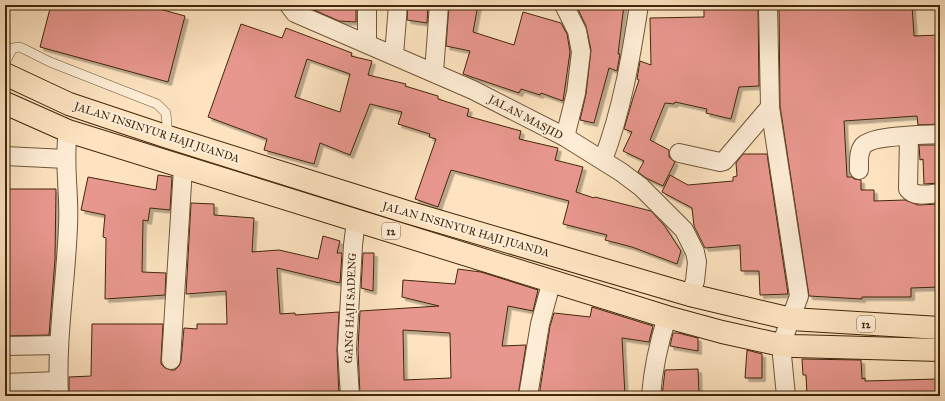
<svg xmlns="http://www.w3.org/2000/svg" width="945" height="401" font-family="'IM FELL Great Primer',serif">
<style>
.building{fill:#e8978e;stroke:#41270b;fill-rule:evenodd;filter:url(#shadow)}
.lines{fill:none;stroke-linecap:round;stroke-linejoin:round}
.lane-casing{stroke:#705638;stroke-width:10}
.street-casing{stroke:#705638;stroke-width:20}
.highway-casing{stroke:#41270b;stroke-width:24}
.lane{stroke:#feedd6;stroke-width:9}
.street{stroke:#feedd6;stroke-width:18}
.highway{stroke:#fde3c0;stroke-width:22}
.labels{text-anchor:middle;stroke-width:4;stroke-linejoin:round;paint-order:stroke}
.shield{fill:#feedd6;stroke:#7a6248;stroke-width:1}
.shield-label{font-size:10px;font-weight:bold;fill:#41270b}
.street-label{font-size:11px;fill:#41270b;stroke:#feedd6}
</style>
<defs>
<filter id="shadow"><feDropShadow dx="3.5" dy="3.5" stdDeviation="0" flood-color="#0004"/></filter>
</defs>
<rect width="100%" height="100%" fill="#fde3c0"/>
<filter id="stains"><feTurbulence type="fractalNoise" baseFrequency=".005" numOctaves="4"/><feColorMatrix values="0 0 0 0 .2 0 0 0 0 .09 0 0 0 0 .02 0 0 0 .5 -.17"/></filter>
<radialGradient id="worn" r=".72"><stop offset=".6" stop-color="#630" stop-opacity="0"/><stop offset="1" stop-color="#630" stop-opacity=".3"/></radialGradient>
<g class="building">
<path d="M51,5H145L185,16L168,82L40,47Z"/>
<path d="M303,5H356V22L339,21Z"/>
<path d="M408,5H428L427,23L407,20Z"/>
<path d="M449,5H478L473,32L514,45L523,12L561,23L567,34L570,52L563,101L541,93L540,95L521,89L519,93L463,74L470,51L446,46Z"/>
<path d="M576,5H624L618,54H620L617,71L609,68L594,123L580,120L586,94L591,50L586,26Z"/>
<path d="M704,5H758L759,86L739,87L731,119L706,113L707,109L675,102L674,104L665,103L650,140L669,150V157L675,162L663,186L646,178L638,172L644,161L623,151L632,132L624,129L633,98L639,80L637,79L640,61L651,65L650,18L704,17Z"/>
<path d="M779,5H833V7L874,5H912L914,36L940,35V124L918,125L917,116L844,121L847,177H852L854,179L861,180V190H874V201L905,200L918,205L940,204V287L911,288V297H862V299L809,296L780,106Z"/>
<path d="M241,24L282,38L286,28L352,53L351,56L372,61L368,75L406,84L405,86L438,96V99L469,109L467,116L521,131L519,139L558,148L555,160L583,167L576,192L594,198L595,197L651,211L664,225L681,251L677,264L632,247L605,240L607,235L563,224L569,201L451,170L438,207L415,199L436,139L429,137L430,134L398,124L402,112L370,104L350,155L320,143L314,164L264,150L267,139L208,117ZM307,59L350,74L340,112L295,97Z"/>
<path d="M919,145H940V183L924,184L923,159L920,160Z"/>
<path d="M743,154H767L788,294L760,295L759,271H741L740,245L705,248L694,226L692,208L662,192L670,175L688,185L733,181V177L737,176L736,163Z"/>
<path d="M158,175L172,177L170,210L150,208L148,221L143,220L142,272L166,273L165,295L105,299L106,238L103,237L105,215L81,210L88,177L156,190Z"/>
<path d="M5,189H56L55,259L49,335L5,336Z"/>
<path d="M191,203L214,204V215L254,218L252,252L279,250L318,259L323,236L340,241L337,253H342L340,283L277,268L280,314L295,313V315L339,312L337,350L339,396H69V377L91,376L92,324H163L161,360V364L165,368L171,370H175L179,366L181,361L184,328L197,329V324H227L226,291L186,294Z"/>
<path d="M363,253H374L373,291L361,288Z"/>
<path d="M458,269L481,272L538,290L533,311L508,306L502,346L526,345L518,396H360L358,349L360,311L439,306L402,297L403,280L455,284ZM403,330L450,333L451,378L404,380Z"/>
<path d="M592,307L653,326L649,342L622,338L625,396H539L550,326L554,313L590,317Z"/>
<path d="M673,333H678L698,338V351L670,346Z"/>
<path d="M747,350L762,354V378H745Z"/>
<path d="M802,359L861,360L862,379L865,378V381L938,379V396H807L806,375H803Z"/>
<path d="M698,369L699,396H662L665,370Z"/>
</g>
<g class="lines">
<g class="lane-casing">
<path id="lane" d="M5,62L13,48L19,47L22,48L50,62L157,104L166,113L168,137"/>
</g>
<g class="street-casing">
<g id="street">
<path d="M289,5L295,13L473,90L565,137L621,172L641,187L684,230L695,252L697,262L695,281L690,295"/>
<path d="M367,5V43"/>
<path d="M564,5L577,31L581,52L576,93L565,137"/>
<path d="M768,5L770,107L799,296L781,345L786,396"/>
<path d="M394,55L398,5"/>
<path d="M434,72L439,5"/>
<path d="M909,136L908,189C915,198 930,194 940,193"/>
<path d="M679,153L720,162L724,161L770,107"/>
<path d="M5,156L66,159"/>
<path d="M603,160C622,110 631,57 639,5"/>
<path d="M859,170C859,163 858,152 863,146C871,135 926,135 940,134"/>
<path d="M5,346L59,345"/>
<path d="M171,360L183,168"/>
<path d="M5,383L58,381"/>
<path d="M59,396C56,339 66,282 68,226C70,194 63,163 68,131"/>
<path d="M350,396L347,349L353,245L356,221"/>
<path d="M528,396L540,324L552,280"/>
<path d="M651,396C653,369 659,342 667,317"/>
</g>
</g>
<g class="highway-casing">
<g id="highway">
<path d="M5,74L69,104L168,137L407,212L690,295L791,319L940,328"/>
<path d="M5,103L68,131L667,317L722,332L781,345L794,346L940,350"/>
</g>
</g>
<use href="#lane" class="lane"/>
<use href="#street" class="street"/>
<use href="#highway" class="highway"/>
</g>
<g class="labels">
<g class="shield">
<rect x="382" y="223" width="18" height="16" rx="3"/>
<rect x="857" y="316" width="18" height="16" rx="3"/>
</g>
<g class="shield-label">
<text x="391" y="235">12</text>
<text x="866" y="328">12</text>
</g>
<g class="street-label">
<text transform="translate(526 117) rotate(28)" y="4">JALAN MASJID</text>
<text transform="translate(157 132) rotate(18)" y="4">JALAN INSINYUR HAJI JUANDA</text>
<text transform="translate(466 229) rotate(16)" y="4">JALAN INSINYUR HAJI JUANDA</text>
<text transform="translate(350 308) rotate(-88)" y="4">GANG HAJI SADENG</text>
</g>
</g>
<rect width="945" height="401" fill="none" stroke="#fde3c0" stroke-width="20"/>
<rect x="6" y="6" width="933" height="389" fill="none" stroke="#41270b" stroke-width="2"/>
<rect x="10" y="10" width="925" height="381" fill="none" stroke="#41270b"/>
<rect width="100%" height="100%" filter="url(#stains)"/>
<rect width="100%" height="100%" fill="url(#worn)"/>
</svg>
